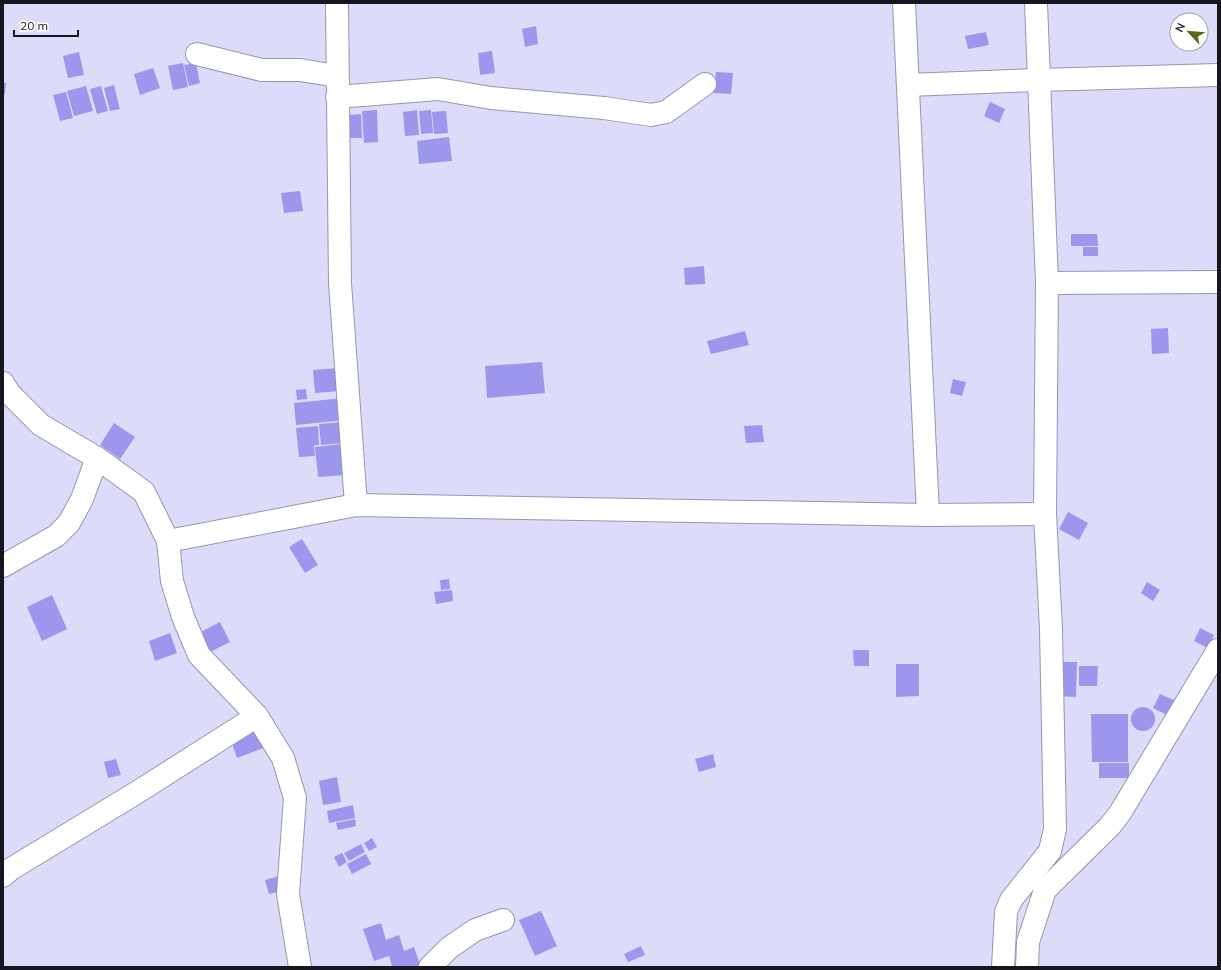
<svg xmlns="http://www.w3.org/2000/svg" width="1221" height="970" font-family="Mulish,sans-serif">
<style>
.building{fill:#9c97ec}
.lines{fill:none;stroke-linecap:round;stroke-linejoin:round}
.minor-casing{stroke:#9696b1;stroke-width:24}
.minor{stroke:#fff;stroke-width:22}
</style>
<rect width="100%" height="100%" fill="#dcdbf9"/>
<g class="building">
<path d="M536,26L538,44L525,47L522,29Z"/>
<path d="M986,32L989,45L968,49L965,36Z"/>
<path d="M492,51L495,73L480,75L478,53Z"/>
<path d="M79,52L84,75L68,78L63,56Z"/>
<path d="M183,63L188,87L173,90L168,66Z"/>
<path d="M196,63L200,83L189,86L184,65Z"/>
<path d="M153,68L160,88L140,95L134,74Z"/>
<path d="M716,72L733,73L731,94L714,93Z"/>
<path d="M3,83H6L5,94H3Z"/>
<path d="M114,85L120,109L110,111L104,88Z"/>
<path d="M86,86L93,111L74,116L67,91Z"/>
<path d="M101,86L108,111L97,114L90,89Z"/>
<path d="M66,92L73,118L60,121L53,95Z"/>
<path d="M990,102L1005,109L999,123L984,116Z"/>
<path d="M377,110L378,142L364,143L362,111Z"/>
<path d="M417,110L419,135L405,136L403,112Z"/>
<path d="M431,110L433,133L421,134L419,111Z"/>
<path d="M446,111L448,133L434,134L432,112Z"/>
<path d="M361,114L362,138H350L349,115Z"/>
<path d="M449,137L452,161L419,164L417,141Z"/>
<path d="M300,191L303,211L284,213L281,193Z"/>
<path d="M1071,234H1097L1098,246H1071Z"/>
<rect x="1083" y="247" width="15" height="9"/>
<path d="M704,266L705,284L685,285L684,268Z"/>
<path d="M1168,328L1169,353L1152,354L1151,329Z"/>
<path d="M745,331L749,345L711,354L707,341Z"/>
<path d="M542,362L545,393L487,398L485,366Z"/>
<path d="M340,368L342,391L315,393L313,370Z"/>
<path d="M953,379L966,382L962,396L950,393Z"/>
<path d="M306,389L307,399L297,400L296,390Z"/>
<path d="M343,398L345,420L296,425L294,403Z"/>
<path d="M343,422L345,443L321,445L319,424Z"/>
<path d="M114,423L135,437L120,459L100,445Z"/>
<path d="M762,425L764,442L746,443L744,426Z"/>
<path d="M318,426L319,445H314L315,456L299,457L296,428Z"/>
<path d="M342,444L345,475L318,477L315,447Z"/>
<path d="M1068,512L1088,523L1079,540L1059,529Z"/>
<path d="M302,539L318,565L305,573L289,547Z"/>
<path d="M449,579L450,589L441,590L440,580Z"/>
<path d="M1147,582L1160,590L1153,601L1141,593Z"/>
<path d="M452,590L453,601L436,604L434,592Z"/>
<path d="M52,595L67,629L42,641L27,607Z"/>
<path d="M220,622L230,642L208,653L199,633Z"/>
<path d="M1200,628L1214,635L1208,648L1194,641Z"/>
<path d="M170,633L177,653L155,661L149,641Z"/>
<path d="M853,650H869V666H854Z"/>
<path d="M1056,662H1077L1076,697L1055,696Z"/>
<path d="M896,664H919V696L896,697Z"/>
<path d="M1079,666H1098L1097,686H1079Z"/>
<path d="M1160,694L1176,701L1169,716L1153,708Z"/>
<circle cx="1143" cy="719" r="12"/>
<path d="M1091,714H1128V762H1092Z"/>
<path d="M257,729L263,748L237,758L230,738Z"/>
<path d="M713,754L716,767L699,772L695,759Z"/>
<path d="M116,759L121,775L108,778L104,762Z"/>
<rect x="1099" y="763" width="30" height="15"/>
<path d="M337,777L341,802L323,805L319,781Z"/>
<path d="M353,805L355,818L329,823L327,811Z"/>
<path d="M355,819L356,826L338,830L336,823Z"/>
<path d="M372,838L377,847L369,851L364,843Z"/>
<path d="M361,844L365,852L349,861L344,853Z"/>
<path d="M342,853L347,862L339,867L334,857Z"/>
<path d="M366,854L371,864L352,874L347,864Z"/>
<path d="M279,876L282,891L269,894L265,880Z"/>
<path d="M541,911L557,946L535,956L519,920Z"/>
<path d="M381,923L386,940L399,935L404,951L414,947L421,967H389L392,966L389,956L374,961L363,929Z"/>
<path d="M641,946L645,955L628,962L624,954Z"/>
</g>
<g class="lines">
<g class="minor-casing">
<g id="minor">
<path d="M337,3L340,283L356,505"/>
<path d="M904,3L928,515"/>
<path d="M197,54L262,70H300L337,76"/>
<path d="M908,85L1038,80L1218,75"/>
<path d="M337,97L438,89L491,98L604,108L651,115L666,112L705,84"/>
<path d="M1047,283L1218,282"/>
<path d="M3,383L9,393L41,425L97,458L144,492L168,541L172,581L183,617L199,655L257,716L283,758L295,798L288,894L300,967"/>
<path d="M168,541L356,505L928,515L1045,514"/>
<path d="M3,566L56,536L69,523L82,499L97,458"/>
<path d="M3,876L11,869L136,793L257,716"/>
<path d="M430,967L449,948L475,930L503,920"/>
<path d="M1003,967L1006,912L1011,900L1050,851L1055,829L1051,629L1045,514L1047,283L1036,3"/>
<path d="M1027,967L1028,942L1045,890L1110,826L1120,813L1218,650"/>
</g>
</g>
<use href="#minor" class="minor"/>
</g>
<rect width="1221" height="970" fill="none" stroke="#161620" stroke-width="8"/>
<g transform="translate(1189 32) rotate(296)"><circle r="19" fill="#ffffff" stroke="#a2a2a6"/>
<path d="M0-3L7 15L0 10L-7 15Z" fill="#556a18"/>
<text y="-6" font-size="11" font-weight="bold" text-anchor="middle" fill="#161620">N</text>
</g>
<path d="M14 30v6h64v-6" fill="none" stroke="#161620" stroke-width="2"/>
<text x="20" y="30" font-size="12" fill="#161620" stroke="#ffffff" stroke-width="3" paint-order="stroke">20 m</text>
</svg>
